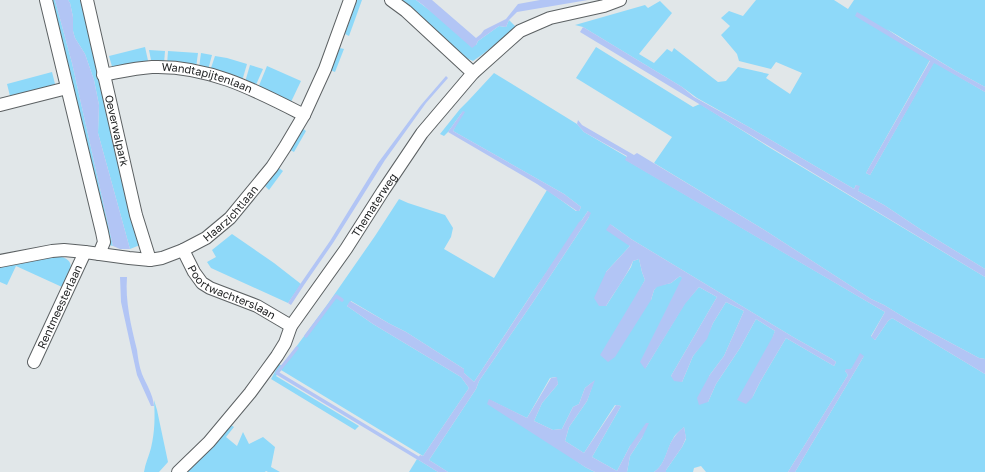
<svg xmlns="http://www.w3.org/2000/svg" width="985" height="472" font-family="'Golos Text',sans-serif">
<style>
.green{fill:#8ed9f9;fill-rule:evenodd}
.water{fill:#b2c5f5}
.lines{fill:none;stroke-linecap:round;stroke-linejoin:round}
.stream{stroke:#b2c5f5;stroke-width:3.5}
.minor-casing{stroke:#5c6163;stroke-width:14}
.minor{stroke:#fff;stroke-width:12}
.labels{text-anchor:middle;stroke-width:4;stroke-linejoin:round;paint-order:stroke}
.street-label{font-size:11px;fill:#232526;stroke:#eff4f6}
</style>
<rect width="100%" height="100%" fill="#e1e7e9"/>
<g class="green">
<path d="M50,0H55L72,63L113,246L109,245Z"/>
<path d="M68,0H81L140,245L130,249L98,133L99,105L94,80L85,54L75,38L73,31V17L70,3Z"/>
<path d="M357,0H362L349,36L345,34Z"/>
<path d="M400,0H416L476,45L478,41L499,26L506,27L509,20L517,28C502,38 488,51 473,61L464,57L446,39L410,8Z"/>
<path d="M756,0H834L848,9L854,0H985V87L954,70L887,29L930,60L866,173L870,175L934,62L985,92V269L923,231L884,205L858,191L859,187L856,185L854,189L747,126L697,98L682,87L583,27L575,25L645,5L648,8L660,1L672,13L639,54L654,63L667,49L672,52L674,48L718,82L726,81L738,67L769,74L766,78L790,94L802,73L776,62L771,69L739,61L737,54L721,35L730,26L721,18L729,11L743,16Z"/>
<path d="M145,47L149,65L113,70L109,56Z"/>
<path d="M596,47L693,107L700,104L767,146L985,277V359L979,358L910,321L884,305L871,299L766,231L654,163L672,137L576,78Z"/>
<path d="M340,48L344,49L335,72L330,70Z"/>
<path d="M149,50L165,51L164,64L152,65Z"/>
<path d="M168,51L198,53L196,68L167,65Z"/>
<path d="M201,53L212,55L208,70L199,68Z"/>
<path d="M215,56L227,58L247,64L242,81L210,71Z"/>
<path d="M250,65L263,69L255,87L245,82Z"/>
<path d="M267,66L301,81L290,104L258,88Z"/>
<path d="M52,72L56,88L11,100L7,84Z"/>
<path d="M494,73L577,124L584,132L627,157L626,160L885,312L871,336L875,340L888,321L892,318L985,374V472H795L864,356L851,369L845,371L848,375L788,472H706L701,466L694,468L693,472H666V470L682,447L686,439L684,427C680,431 675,434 673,439C666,450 666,464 654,472H627L630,456L643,436L630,446L617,471L592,457L621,406L615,405L584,453L565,441L569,427L587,401L594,381L585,388L579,404L573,407L562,429L553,430L534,421L542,403L558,384L556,377L550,378L527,418L490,400L585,467L595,472H448L429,460L476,389L479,381L533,302L589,217L588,211L529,298L474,382L464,373V369L406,332L390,324L351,301L347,306L373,324L461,377L469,388L423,456L281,370L276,376L359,426L355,430L271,379L279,364L282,366L327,305L375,236L399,199L408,203L445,215L453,228L451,237L444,249L494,278L547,190L576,211H579L581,207L564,194L453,131L463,111L448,132L444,136L440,134L460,109L469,100ZM610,224L631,239L793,337L832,359L836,362L834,366L786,338L760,382L752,398L775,331L756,319L740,348L716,384L708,402L709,376L724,356L744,311L726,302L713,323L706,339L693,356L682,382L671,376L717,297L699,287L685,303L645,369L683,278L680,276L671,283L657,286L654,290L651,300L638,293L645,280L642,272L639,259L633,261L631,267L606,306V272L630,246Z"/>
<path d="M302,128L306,131L294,152L290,150Z"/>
<path d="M279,168L283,171L269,190L265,186Z"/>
<path d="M232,234L274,263L301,284L288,303L211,268L207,262L216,257L212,250Z"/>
<path d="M56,256C80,259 69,273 62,287L16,266L7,285L0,282V267Z"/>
<path d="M154,400L157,410L168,462L159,472H144C145,464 149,456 151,448C155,431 155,417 154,400Z"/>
<path d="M231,425L234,427L226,437L237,446L243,432L249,444L263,437L275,447L271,467L280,472H268L266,471L265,472H186L217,441Z"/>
<path d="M417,459L438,472H409Z"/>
</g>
<g class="water">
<path d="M55,0H68L70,3L73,17V31L75,38L85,54L94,80L99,105L98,133L130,249H120L113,246L72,63Z"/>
<path d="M416,0H432L476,38L481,34L484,30L506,19L518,4L540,0H588L517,12L509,20L506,27L499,26L478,41L476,45L472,48L423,5Z"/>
<path d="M857,12L954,70L985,87V92L934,63L870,175L866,173L930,61L855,16Z"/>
<path d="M583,27L682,87L694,97L712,107L747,126L854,189L856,185L860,186L858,191L884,205L923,231L985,269V277L580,32Z"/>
<path d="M446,76L448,78L426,103L385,160L333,243L304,285L291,305L288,303L301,283L330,241L378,163L421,105Z"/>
<path d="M463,111L465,112L453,131L564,194L581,207L579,211H577L537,184L448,132Z"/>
<path d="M578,120L582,125L634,155L637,153L766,231L871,299L884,305L910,321L979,358L985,359V374L892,318L888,321L875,340L871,337L885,312L625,160L627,156L584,132L577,124Z"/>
<path d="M588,211L591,213L589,217L533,302L479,381L476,389L429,460L448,472H438L417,459L420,455L423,456L469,388L461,377L373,324L347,306L350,301L390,324L406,332L464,369V373L474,382L579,222L582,220Z"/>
<path d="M610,224L631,239L793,337L832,359L836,362L834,366L786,338L760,382L752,398L746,404L737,400L772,338L775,331L756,319L740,348L716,384L708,402L699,405L697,398L709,376L724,356L744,311L726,302L713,323L707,339L693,356L682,382L674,381L671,376L717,297L699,287L685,304L645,369L640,362L682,278L680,276L671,283L657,287L654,290L651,300L615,357L608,362L600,355L645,280L642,272L639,259L633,261C626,277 615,291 606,306H599L594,298L606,272L630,246L628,245L606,230Z"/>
<path d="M120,277H127C125,301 131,326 137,350C138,358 139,366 142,374C146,384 153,394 154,406H151L137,375L121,302Z"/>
<path d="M860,353L864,356L795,472H788L848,375L845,371L846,369H851Z"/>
<path d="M557,377L558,384L542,403L534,421L553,430L562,429L573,407L579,404L585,388L595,380L587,401L569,427L565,441L584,453L616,405L621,406L592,457L617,471L630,446L646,423H649L643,436L630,456L627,472H595L585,467L487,404L489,399L527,418L551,378Z"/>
<path d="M684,427L686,438L682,447L666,470V472H654C666,464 666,449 673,439C676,434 680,430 684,427Z"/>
</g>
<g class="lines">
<g class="stream">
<path d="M306,336L336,296L342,300"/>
<path d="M297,348L277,373L418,458"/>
</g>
<g class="minor-casing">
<g id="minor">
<path d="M46,0L102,232L104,242L99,254"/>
<path id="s1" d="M87,0L136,215L150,260"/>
<path d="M391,0L406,11L473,73"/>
<path id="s2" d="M103,75C119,72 135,68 152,67C208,65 255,90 304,115"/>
<path d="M0,105L67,88"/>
<path id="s3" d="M183,250L194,272L202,283L210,288L257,306L291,326"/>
<path id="s4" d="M0,261L52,251L64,250L85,252L129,258L150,260L162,258L183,250L206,238L230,218L272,167L285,147L304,115L325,69L350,0"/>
<path id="s5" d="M34,362L85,252"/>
<path id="s6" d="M178,472L209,442L250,393L277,356L285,343L291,326L346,249L383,191L422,133L473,73L520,31L550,18L604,6L620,0"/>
</g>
</g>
<use href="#minor" class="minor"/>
</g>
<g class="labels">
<g class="street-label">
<text dy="4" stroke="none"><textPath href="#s2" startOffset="106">Wandtapijtenlaan</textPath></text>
<text dy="4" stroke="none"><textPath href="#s1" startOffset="134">Oeverwalpark</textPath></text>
<text dy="4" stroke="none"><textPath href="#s6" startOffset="333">Thematerweg</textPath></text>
<text dy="4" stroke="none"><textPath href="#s4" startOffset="247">Haarzichtlaan</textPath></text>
<text dy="4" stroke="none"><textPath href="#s3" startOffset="68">Poortwachterslaan</textPath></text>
<text dy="4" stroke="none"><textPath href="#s5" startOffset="61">Rentmeesterlaan</textPath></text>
</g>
</g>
</svg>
